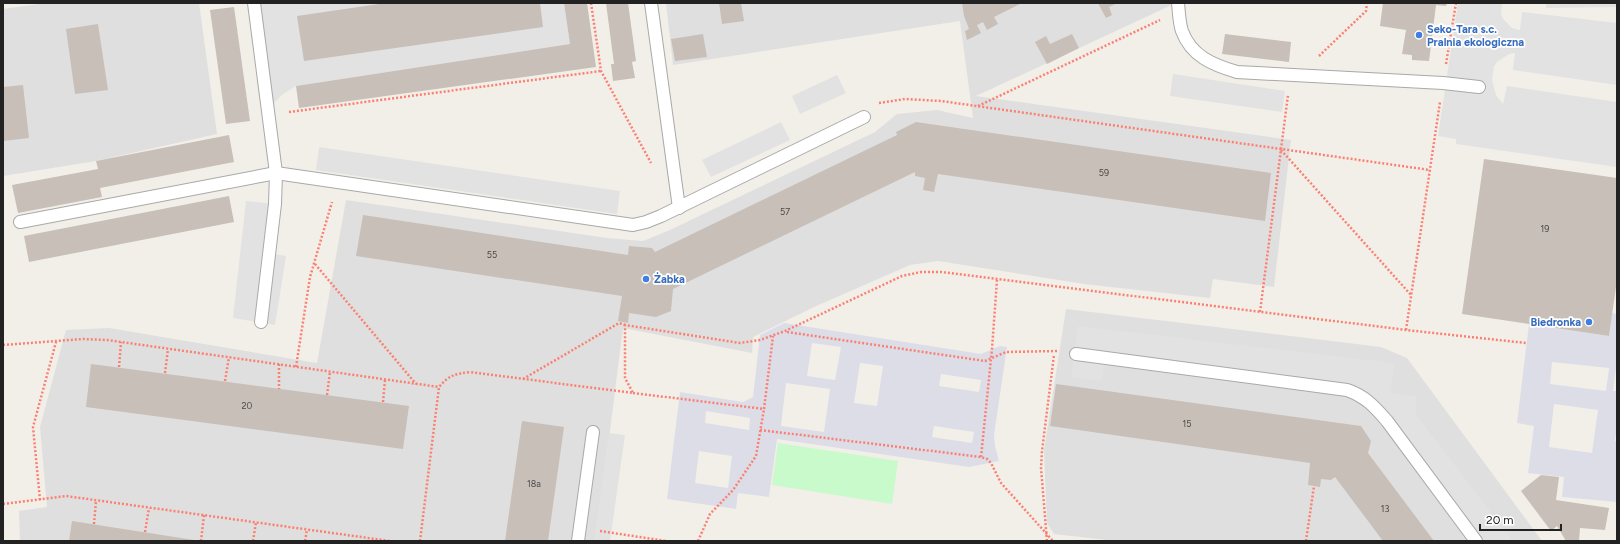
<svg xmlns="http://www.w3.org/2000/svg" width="1620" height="544" font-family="Figtree,sans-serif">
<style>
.residential{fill:#e0dfdf}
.park{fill:#c8facc}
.parking{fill:#e2e2e2}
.plaza{fill:#dddde8;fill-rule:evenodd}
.building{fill:#c7bfb8}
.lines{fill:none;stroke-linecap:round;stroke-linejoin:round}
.service-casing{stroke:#a9a9a9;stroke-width:14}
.path{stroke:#fa8072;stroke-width:2.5;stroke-dasharray:2 2;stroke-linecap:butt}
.service{stroke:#fff;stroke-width:12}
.shop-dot{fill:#3f7fe0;stroke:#fff;stroke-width:1.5}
.labels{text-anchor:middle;stroke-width:3.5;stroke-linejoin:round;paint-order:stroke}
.number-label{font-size:9px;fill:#4b4948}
.shop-label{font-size:11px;font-weight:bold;fill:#366cbe;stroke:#fff;text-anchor:start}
</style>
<rect width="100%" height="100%" fill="#f2efe9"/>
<g class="residential">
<path d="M46,3H199L217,134L96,161L3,176V9Z"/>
<path d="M666,3H1176L976,96L1291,140L1274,287L1213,279L1210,298L1084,284L938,261L910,265L814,307L753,337L752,353L623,328L596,541H20L19,511L47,507L40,427L66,330L109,328L317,363L346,200L607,238L643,241L670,230L875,132L897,114L937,110L973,118L960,21L673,65Z"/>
<path d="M1066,309L1381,347L1407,358L1542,541H1116L1054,534L1047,523L1044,450Z"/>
</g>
<path class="park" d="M778,443L898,461L892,504L772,485Z"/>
<g class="parking">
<path d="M254,3H564L570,44L296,86L283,94L268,109Z"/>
<path d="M1458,3H1502L1501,15L1504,20L1512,28L1520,30L1522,12L1617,23V85L1513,70L1515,53L1509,54L1497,62L1494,66L1492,80L1496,95L1503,104L1507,86L1617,102V167L1456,144V139L1438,136Z"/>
<path d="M1546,3H1617V7L1546,8Z"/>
<path d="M1173,74L1285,91L1282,112L1170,96Z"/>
<path d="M837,75L846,93L800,114L792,96Z"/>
<path d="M781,122L790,140L711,177L702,160Z"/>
<path d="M319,147L620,191L617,214L316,170Z"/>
<path d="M246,201L275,204L269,253L286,256L275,325L233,318Z"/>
<path d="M1078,326L1394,363L1391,393L1416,396V415L1513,541H1476L1358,394L1105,357L1102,381L1071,377Z"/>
<path d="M609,433L625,435L610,541H594Z"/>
</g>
<g class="plaza">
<path d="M1612,313L1617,314V368H1616L1613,391H1617V425L1615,441H1617V502L1562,497L1564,477L1528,473L1534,426L1517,423L1529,324L1609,336ZM1552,362L1609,368L1606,391L1550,384ZM1554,404L1598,410L1592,453L1549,447Z"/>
<path d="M784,323L981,354L1000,346L1007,347L994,435L995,446L999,461L969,467L777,439L769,497L738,493L736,509L667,499L680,392L743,402L753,397L760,335ZM812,343L841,347L835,380L807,376ZM860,363L883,366L877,406L854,403ZM941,374L981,380L979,392L939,386ZM786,383L830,389L824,432L781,426ZM706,411L750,418L749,430L705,423ZM934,426L974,432L972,443L932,437ZM699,451L732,456L728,488L695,483Z"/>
</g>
<g class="building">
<path d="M386,3H540L543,27L304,61L297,16Z"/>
<path d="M564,3H587L596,67L299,108L296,86L570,44Z"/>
<path d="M606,3H628L636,61L632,62L635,78L613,81L611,64H614Z"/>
<path d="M719,3H741L744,21L722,24Z"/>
<path d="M962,3H1022L994,17L998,24L987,30L983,22L977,25L981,33L967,40L965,31L969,29L964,16Z"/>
<path d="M1098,3H1117L1109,7L1112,15L1106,18Z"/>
<path d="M1383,3H1447L1446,6L1436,5L1429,61L1412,60V55L1402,54L1406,30L1380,26Z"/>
<path d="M234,7L250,121L226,124L210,10Z"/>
<path d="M98,24L108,90L75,94L66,29Z"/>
<path d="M703,34L707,57L675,61L671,39Z"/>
<path d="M1072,34L1079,48L1047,64L1035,42L1046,36L1050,44Z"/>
<path d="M1225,34L1291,42L1289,62L1222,54Z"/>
<path d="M23,85L29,138L3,141V87Z"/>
<path d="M916,122L1271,173L1265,221L938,174L934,192L923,190L925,178L915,176V172L673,289L671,311L656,317L629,313L628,323L618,321L622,296L356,256L363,215L628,255L629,246L652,248L655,252L897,135L896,132Z"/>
<path d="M229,135L234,162L100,188L102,197L18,213L12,185L98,169L96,161Z"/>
<path d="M1484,159L1617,178V280L1609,336L1462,314Z"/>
<path d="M229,196L234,222L29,262L24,236Z"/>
<path d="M91,364L409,406L403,449L86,407Z"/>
<path d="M1056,384L1361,426L1371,441L1368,453L1434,541H1383L1335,477L1331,480L1321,479L1320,487L1308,485L1310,463L1050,426Z"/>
<path d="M522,421L564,427L548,541H505Z"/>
<path d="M1541,475L1559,477L1556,500L1609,508L1605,530L1580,528L1579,541H1566L1557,526L1551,531L1521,491Z"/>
<path d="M72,521L194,540L193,541H69Z"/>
</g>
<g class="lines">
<g class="service-casing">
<g id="service">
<path d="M254,3L276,173L275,204L261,322"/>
<path d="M651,3L679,208"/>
<path d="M1178,3C1179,12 1179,22 1182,31C1191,56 1213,65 1237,72L1443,83L1479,87"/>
<path d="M20,222L276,173L633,225L646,222L661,216L864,117"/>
<path d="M1076,354L1347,390C1365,396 1375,407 1387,421L1476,541"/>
<path d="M578,541L593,432"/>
</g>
</g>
<g class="path">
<path d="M591,3L601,71L651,163"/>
<path d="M1319,56L1366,11L1367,3"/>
<path d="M1446,64L1456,3"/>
<path d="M879,103L905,99L941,101L1430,170"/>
<path d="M978,106L1160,20"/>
<path d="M289,112L601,71"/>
<path d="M1281,150L1411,295"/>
<path d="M315,264L416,384"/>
<path d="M1260,312L1288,95"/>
<path d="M1406,330L1440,102"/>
<path d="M787,332L985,361L1006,352L1058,351"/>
<path d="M3,345L83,339L107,340L439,387"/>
<path d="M279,364V389"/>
<path d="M119,367L121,342"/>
<path d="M296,367L310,277L332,202"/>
<path d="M165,373L168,349"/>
<path d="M523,379L619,323L625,325"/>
<path d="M225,381L229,357"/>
<path d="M633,393L764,409L773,336"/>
<path d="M327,395L330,372"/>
<path d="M383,402L385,380"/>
<path d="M760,430L981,457L987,459L991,463L1001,483L1053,541"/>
<path d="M981,457L992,349L997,280"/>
<path d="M40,500L33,427L56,342"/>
<path d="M3,504L66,496L390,541"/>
<path d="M94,524L96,501"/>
<path d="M600,531L666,541"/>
<path d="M145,532L149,508"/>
<path d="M201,541L204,515"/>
<path d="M253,541L256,522"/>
<path d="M305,541L307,530"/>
<path d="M420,541L439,387C449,375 455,374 470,372L633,393L625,378V325L740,343L760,340L785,331L902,276L921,272H941L1406,330L1526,343"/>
<path d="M698,541L710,514L733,490L756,456L764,409"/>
<path d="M1047,541L1041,468L1042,451L1054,355"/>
<path d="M1306,541L1314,486"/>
</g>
<use href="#service" class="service"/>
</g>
<g class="shop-dot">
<circle cx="1419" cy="35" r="4"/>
<circle cx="646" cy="279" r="4"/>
<circle cx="1589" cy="322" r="4"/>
</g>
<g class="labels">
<g class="number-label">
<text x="1104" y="176">59</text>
<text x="785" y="215">57</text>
<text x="1545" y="232">19</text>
<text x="492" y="258">55</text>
<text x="247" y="409">20</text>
<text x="1187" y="427">15</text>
<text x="534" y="487">18a</text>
<text x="1385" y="512">13</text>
</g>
<g class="shop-label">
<text x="1427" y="33">Seko-Tara s.c.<tspan x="1427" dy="13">Pralnia ekologiczna</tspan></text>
<text x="654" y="283">Żabka</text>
<text x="1581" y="326" text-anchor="end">Biedronka</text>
</g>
</g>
<rect width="1620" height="544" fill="none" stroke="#222222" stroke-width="8"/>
<path d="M1480 524v6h81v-6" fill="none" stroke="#222222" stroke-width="2"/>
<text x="1486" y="524" font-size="12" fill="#222222" stroke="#ffffff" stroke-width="3" paint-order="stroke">20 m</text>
</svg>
